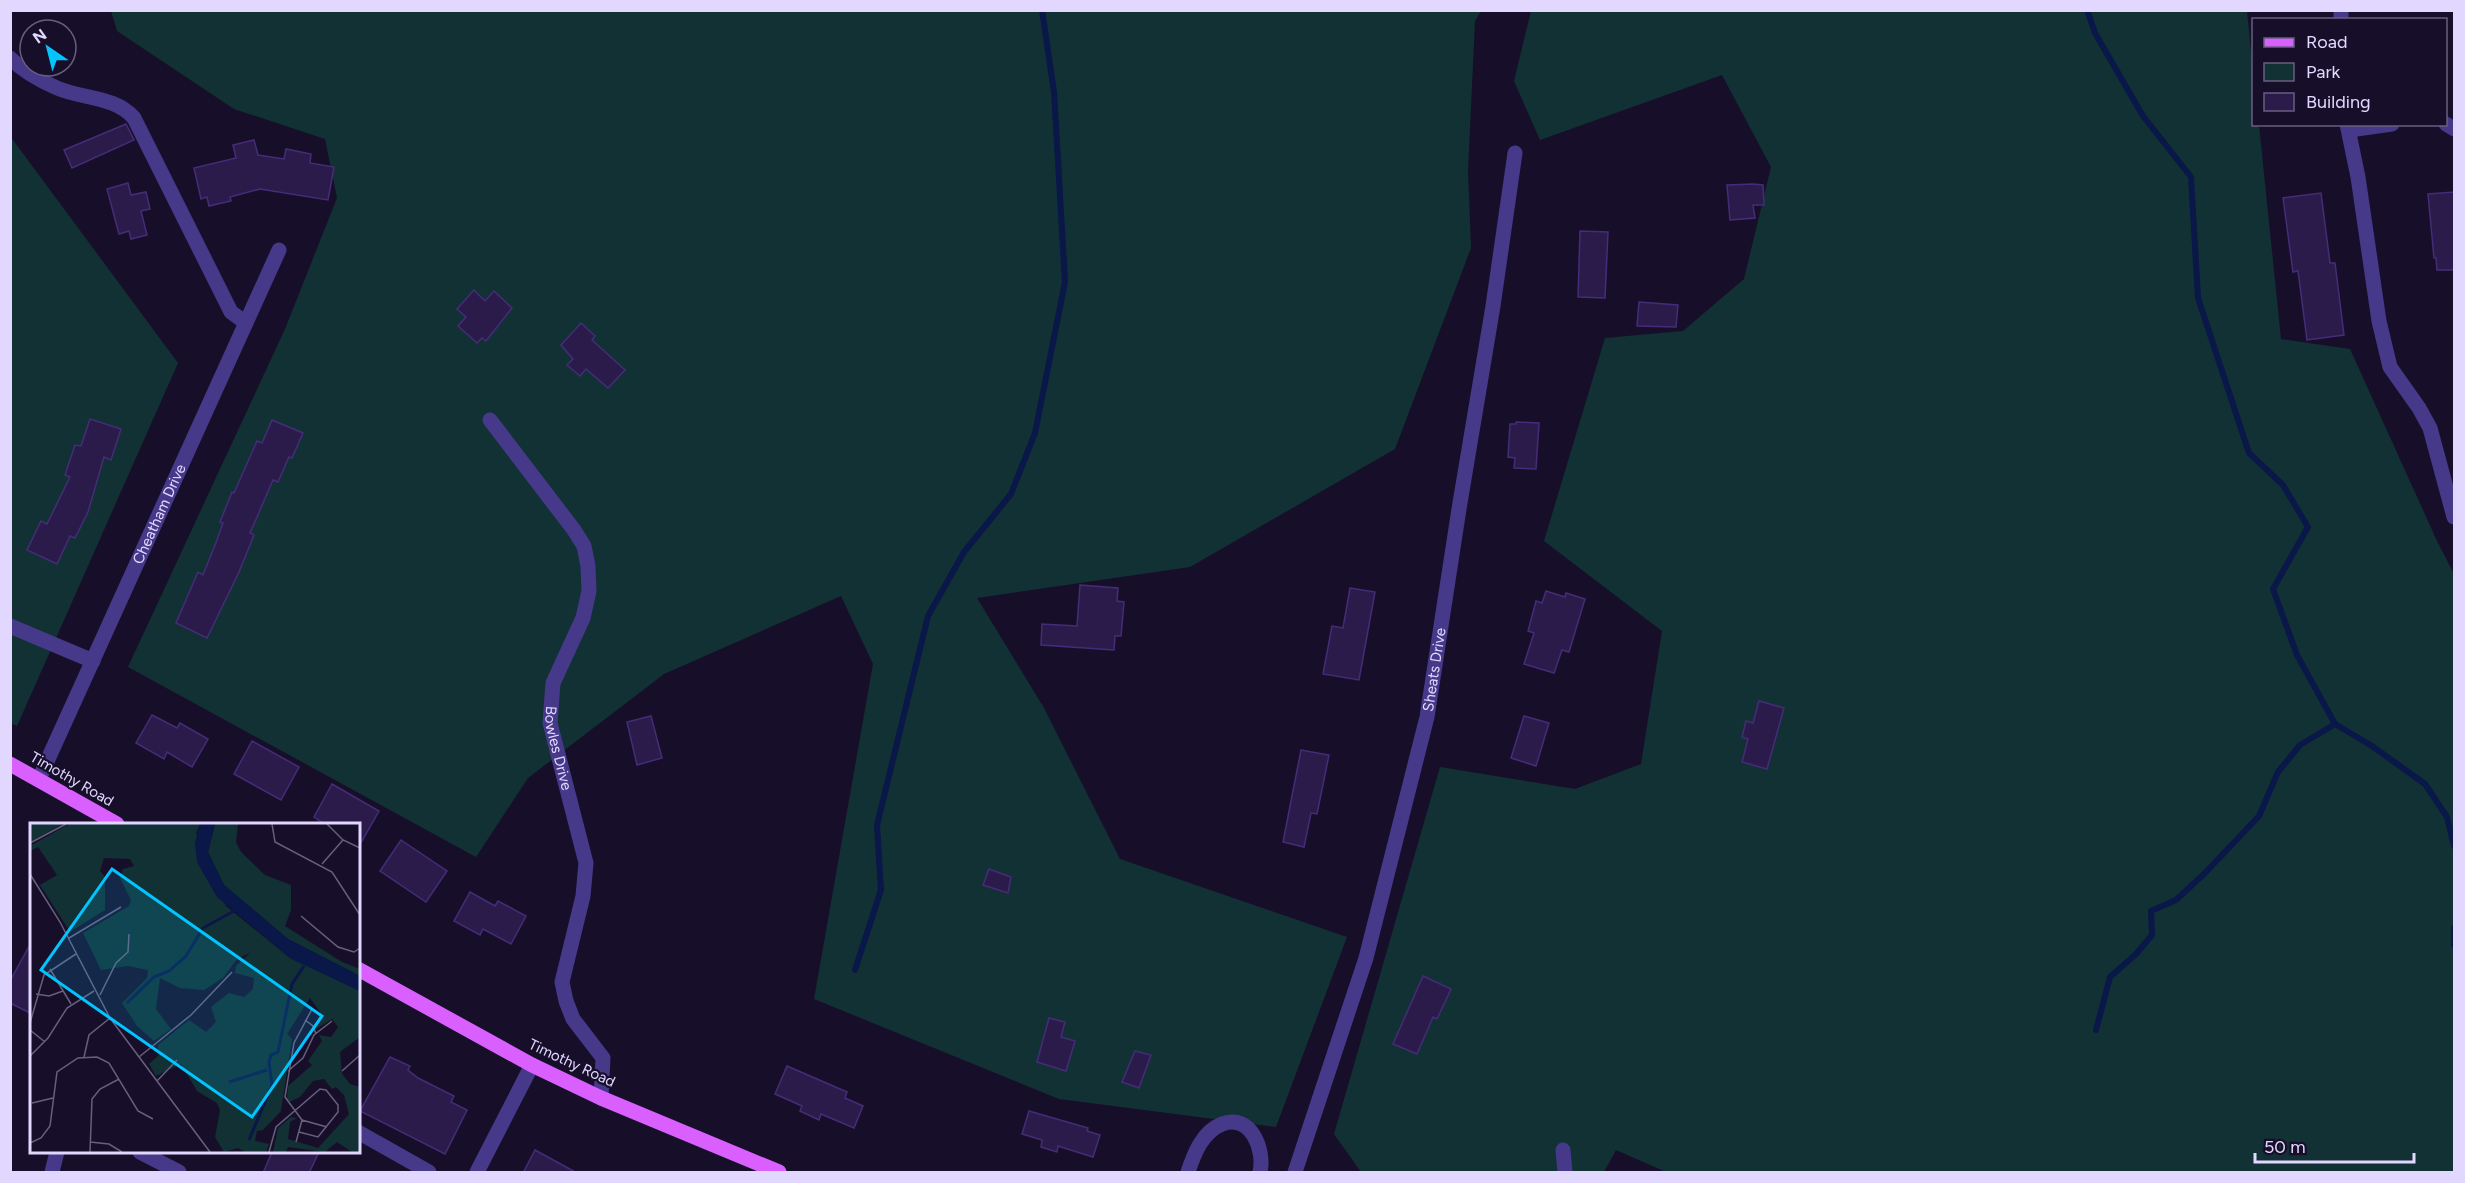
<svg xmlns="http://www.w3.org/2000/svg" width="2465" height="1183" font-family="Figtree,sans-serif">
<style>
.green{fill:#123134}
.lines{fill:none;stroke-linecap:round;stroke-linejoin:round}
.stream{stroke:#091749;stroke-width:6}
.building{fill:#2b1b4b;stroke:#452c78;stroke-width:1.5}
.minor{stroke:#47398a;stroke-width:15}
.major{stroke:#d95fff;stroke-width:15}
.labels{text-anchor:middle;stroke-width:4.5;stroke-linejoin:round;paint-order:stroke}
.street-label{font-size:15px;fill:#e2d8ff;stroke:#170f2a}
.inset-river{fill:none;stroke:#091749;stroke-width:3}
.inset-road{fill:none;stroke:#685f7f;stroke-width:1.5}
.view{fill:#04c4ff;fill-opacity:0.15;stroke:#04c4ff;stroke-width:3}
.inset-edge{fill:none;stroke:#e2d8ff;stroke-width:3}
</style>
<rect width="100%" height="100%" fill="#170f2a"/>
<g class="green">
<path d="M111,11H1481L1475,21L1468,171L1471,248L1395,449L1190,567L977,598L1044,708L1120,859L1347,937L1276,1127L1059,1099L814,999L873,664L841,596L664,674L528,778L476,857L128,667L285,329L337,198L325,139L234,109L117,31Z"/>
<path d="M1531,11H2247L2253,72L2254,124L2259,125L2281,339L2350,349L2437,541L2454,574V1172H1666L1616,1150L1604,1172H1361L1334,1134L1440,767L1575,789L1641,764L1662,631L1544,541L1605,338L1683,331L1744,279L1771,167L1722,75L1540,140L1514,81Z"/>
<path d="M10,136L178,363L17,726L10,723Z"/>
</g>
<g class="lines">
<g class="stream">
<path d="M2087,10L2095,33L2143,116L2191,177L2198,298L2249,453L2283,485L2308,527L2273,589L2297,655L2335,724L2372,746L2425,784L2447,817L2454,846"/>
<path d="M2454,928V945"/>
<path d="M855,970L881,890L877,825L928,616L964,552L1011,494L1035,433L1065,282L1054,92L1042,10"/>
<path d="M2096,1030L2110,977L2136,954L2152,935L2151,911L2176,900L2205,873L2259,816L2278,772L2300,745L2335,724"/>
</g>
</g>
<g class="building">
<path d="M126,124L134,140L72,168L64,150Z"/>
<path d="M254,140L258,155L284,159L286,149L311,154L310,163L334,167L328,200L260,189L230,197L231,201L209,206L207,197L201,199L194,168L236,158L233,145Z"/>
<path d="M128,183L131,195L146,192L150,209L141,211L147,235L131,239L129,231L119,234L107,189Z"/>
<path d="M1753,184L1763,185L1764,205H1753L1755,218L1730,220L1727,185Z"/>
<path d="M2454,192V270H2437L2436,258H2434L2428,194Z"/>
<path d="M2321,193L2330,263H2335L2344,335L2307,340L2298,271L2293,272L2283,198Z"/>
<path d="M1580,231L1608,232L1605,298L1578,297Z"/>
<path d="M474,290L485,301L494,291L512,308L486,341L482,338L477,343L458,326L466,317L457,309Z"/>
<path d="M1639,302L1678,305L1676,327L1637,326Z"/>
<path d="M581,323L595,336L592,340L625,370L608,388L586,369L580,376L567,365L573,359L561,345Z"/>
<path d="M90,419L121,429L111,460L104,457L88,512L75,538L70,536L57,564L27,550L41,521L47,524L70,477L65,475L75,445L81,446Z"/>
<path d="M272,420L303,433L292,458L289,457L278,482L273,480L250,533L254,535L239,572L207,638L176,623L198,572L203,575L217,540L223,523L220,522L232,492L234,493L257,441L262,443Z"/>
<path d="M1516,422L1539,423L1536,469L1514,468L1515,458L1508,457L1510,424H1516Z"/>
<path d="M1080,585L1118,588L1117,601L1124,602L1121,636H1115L1114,650L1041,645L1042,624L1077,626Z"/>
<path d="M1350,588L1375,592L1359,680L1323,674L1332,626L1343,628Z"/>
<path d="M1546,591L1565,597L1566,593L1585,599L1569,652L1562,650L1554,673L1524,664L1534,633L1528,631L1536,601L1542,603Z"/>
<path d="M1759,701L1784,708L1767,769L1742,762L1748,739L1742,737L1746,721L1753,723Z"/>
<path d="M152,715L177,728L180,723L208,739L192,767L167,752L164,759L136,743Z"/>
<path d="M651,716L662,758L637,765L627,722Z"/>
<path d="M1524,716L1549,723L1536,766L1511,758Z"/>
<path d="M252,741L299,767L281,800L234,774Z"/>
<path d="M1301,750L1329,755L1317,814L1311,813L1304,847L1283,842Z"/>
<path d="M332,784L379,811L358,848V825H326L314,817Z"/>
<path d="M401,840L447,871L426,902L380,871Z"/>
<path d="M989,869L1011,877L1008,893L983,885Z"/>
<path d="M470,892L495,906L498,901L526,916L511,944L483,929L480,935L454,921Z"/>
<path d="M32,941V1014L10,1003V981Z"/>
<path d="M1423,976L1451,989L1437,1019L1433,1017L1417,1054L1393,1044Z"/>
<path d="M1049,1018L1065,1022L1061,1037L1075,1041L1066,1071L1037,1062Z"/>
<path d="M1135,1051L1151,1055L1139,1088L1122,1082Z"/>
<path d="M390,1057L410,1066L408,1070L418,1078L454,1096L451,1102L467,1110L445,1154L360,1111Z"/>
<path d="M787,1066L847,1092L845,1098L863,1106L854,1128L821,1114L819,1120L800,1111L802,1106L775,1094Z"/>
<path d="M1029,1111L1088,1128L1087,1131L1100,1135L1093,1157L1058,1146L1057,1152L1041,1147L1042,1140L1022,1134Z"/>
<path d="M535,1150L577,1173H523Z"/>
<path d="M272,1152H319L309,1173H263Z"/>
</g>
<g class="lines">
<g class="minor">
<path d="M2341,10V20"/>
<path d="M10,58C23,71 41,81 57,88C82,99 115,96 134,118L231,312L246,323"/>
<path d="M2347,124L2358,177L2379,321L2390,367L2419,408L2430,428L2454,517"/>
<path d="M2446,124L2454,129"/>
<path d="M2349,130L2392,124"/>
<path id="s1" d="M490,420L574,530L584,546L588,566L589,591L583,618L553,683L550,723L586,863L583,896L562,982L566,1001L573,1019L603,1058L601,1098"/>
<path d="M10,626L93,661"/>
<path id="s2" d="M39,779L279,250"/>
<path d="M358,1132L429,1172"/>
<path d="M1563,1150L1565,1172"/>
<path d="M140,1152L179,1172"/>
<path d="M52,1172L57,1152"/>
<path d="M477,1172L532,1065"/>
<path d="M1188,1172C1194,1154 1202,1132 1222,1124C1251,1113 1265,1150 1260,1172"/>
<path id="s3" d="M1295,1172L1366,958L1427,717L1459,509L1493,306L1515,153"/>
</g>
<g class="major">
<path d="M10,764L117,824"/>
<path d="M358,969L532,1065L601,1098L779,1172"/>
</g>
</g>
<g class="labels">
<g class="street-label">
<text dy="5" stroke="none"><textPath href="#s2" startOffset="291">Cheatham Drive</textPath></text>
<text dy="5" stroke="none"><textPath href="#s3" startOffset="522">Sheats Drive</textPath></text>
<text dy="5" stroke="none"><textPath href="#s1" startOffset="368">Bowles Drive</textPath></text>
<text transform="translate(72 779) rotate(30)" y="5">Timothy Road</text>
<text transform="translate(572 1063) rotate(25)" y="5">Timothy Road</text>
</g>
</g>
<g transform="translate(30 823)">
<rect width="330" height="330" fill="#170f2a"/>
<path d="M0,1H33L0,19ZM39,1H170L166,10L196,83L260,135L330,168V214L310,229L312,251L320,261L330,264V329H322L307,319L295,329L258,324L256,329H243L248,305L261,294L267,295L260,299L258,316L288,325L319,291L314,272L306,264L302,266L294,256L283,258L270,274L259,279L257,276L258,263L282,242L278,238L292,218L289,212L301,214L308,204L302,196L286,206L290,189L280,175L257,211L262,216L251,288L233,307L227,308L225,318L239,321L236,329H215L208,325L194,329L185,314L190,287L187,280L167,268L151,241L126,253L119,241L128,233V222L159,197L176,209L186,199L181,184L199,170L214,174L223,166L224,155L205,150L206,143L220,130L207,136L193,155L174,167L150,165L130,155L126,186L141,206L124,218L107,203L92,180L117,155L118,147L98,143L71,147L53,110L99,83L101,77L90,55L93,46L104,43L100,36L74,35L70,48L75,54V87L40,109L10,62L27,52L8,24L0,28V23ZM185,1H208L206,19L211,29L235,52L261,62V87L255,103L312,139L330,146V153L258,116L194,62L178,29Z" fill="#123134"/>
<path d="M170,1H185L178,29L194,62L258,116L330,153V168L260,135L187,74L167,39L165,20Z" fill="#091749"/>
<path class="inset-river" d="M97,180L124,154L139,148L156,133L173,105L204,88M199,259L237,247M219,317L242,262L239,239L241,232L248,229L262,161L274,143"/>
<path class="inset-road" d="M242,1L245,19L302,49L330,92M297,1L313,17L330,25M0,20L36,1M292,41L313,17M0,51L30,99L80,195L180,329M271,93L308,124L324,129L330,125M39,115L91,84M20,146L41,181M6,171L19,173L33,168M70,172L86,140L98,129L99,111M282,186L264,220L255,274L272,297L297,304M275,197L283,203L286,211M0,200L14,152L46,131M0,207L15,219M0,233L18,215L37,185L64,168M54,234L59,212L80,195M109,234L161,192L202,149M258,248L273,235L284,212L302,198M312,248L330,232M127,258L147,237M2,280L23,275M60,319L79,321L92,329M266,319L272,297M0,320L11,315L20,303L27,249L48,235L67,234L79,240L108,288L123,296M60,329L62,276L70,266L89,256M239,329L246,304L290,266L296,267L308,282V289L288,314L269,309"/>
<path class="view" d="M82,46L292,193L222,294L11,147Z"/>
<rect width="330" height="330" class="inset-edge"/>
</g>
<rect width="2465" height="1183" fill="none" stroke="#e2d8ff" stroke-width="24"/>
<rect x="2252" y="18" width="195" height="108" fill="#170f2a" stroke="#685f7f" stroke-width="1.5"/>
<rect x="2264" y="38" width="30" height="9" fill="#d95fff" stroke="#685f7f" stroke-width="1.5"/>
<text x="2306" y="48" font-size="18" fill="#e2d8ff">Road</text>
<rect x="2264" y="63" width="30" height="18" fill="#123134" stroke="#685f7f" stroke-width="1.5"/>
<text x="2306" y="78" font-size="18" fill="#e2d8ff">Park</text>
<rect x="2264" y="93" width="30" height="18" fill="#2b1b4b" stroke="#685f7f" stroke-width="1.5"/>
<text x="2306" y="108" font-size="18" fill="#e2d8ff">Building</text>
<g transform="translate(48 48) rotate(325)"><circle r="28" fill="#170f2a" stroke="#685f7f" stroke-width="1.5"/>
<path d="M0-4.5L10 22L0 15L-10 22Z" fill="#04c4ff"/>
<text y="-9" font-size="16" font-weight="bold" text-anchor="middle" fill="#e2d8ff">N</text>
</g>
<path d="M2255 1153v9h159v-9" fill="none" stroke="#e2d8ff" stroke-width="3"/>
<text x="2264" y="1153" font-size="18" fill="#e2d8ff" stroke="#170f2a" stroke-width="4.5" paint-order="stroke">50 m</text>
</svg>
